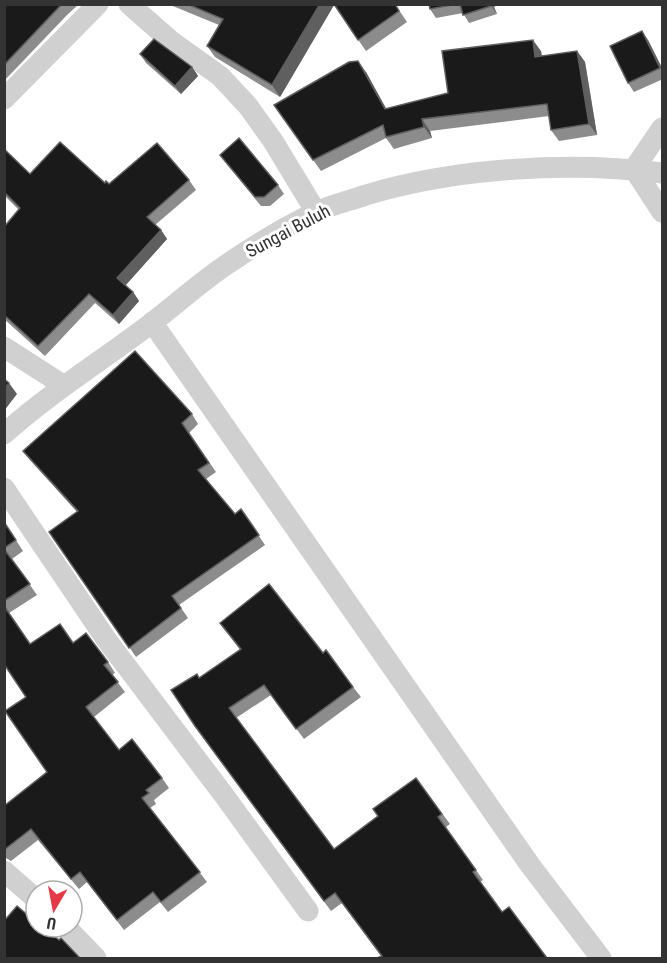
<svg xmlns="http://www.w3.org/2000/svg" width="667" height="963" font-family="'Roboto Condensed',sans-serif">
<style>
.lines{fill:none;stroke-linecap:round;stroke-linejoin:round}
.minor{stroke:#d0d0d0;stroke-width:21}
.wall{fill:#8c8c8c}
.shaded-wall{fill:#5f5f5f}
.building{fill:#1a1a1a;stroke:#5f5f5f;stroke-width:1.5}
.labels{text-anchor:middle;stroke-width:6;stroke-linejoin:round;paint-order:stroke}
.street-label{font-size:18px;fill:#333;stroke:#fff}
</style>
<rect width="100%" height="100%" fill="#fff"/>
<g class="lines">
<g class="minor">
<path d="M129,4L171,41L220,76L248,106L273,141L316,212"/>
<path d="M4,99L98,4"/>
<path d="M662,128L634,169L662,212"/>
<path d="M152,322L530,865L601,958"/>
<path d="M4,347L63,385"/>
<path d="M4,434C51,392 103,360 153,322C179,302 204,279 232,261C258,243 286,227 314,213C330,205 349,201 366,195C456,168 569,161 662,173"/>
<path d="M4,488L106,639L226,798L308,911"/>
<path d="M4,871L36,899"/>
<path d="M66,927L96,958"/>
</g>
</g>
<g class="wall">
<path d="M4,4H79L67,15L4,81Z"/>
<path d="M168,4H395L407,22L366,51L334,5L280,97L215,57L207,46L219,25Z"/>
<path d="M429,4H501L494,7L497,14L469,23L463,13L436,18L430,9Z"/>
<path d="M648,40L663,70V79L634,92L628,83Z"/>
<path d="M541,51L542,56L577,51L585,62L597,135L559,141L551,130L549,116L430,131L432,138L394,149L386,138L321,171L274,105L366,72L386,109L448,93Z"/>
<path d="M140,54L192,67L198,76L181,94L146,63Z"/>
<path d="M4,149L30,174L109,184L189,180L196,190L155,225L161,230L167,239L125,286L133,292L139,301L119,324L95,303L45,356L4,319V227L19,210L4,195Z"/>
<path d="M220,155L278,185L284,194L270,206H261L226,163Z"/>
<path d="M192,414L198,424L189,433L216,472L206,479L235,514L241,509L265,545L179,605L188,618L136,657L49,532L77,512L30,460L23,451Z"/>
<path d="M4,522L23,551L12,559L37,595L9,613L30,644L73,643L108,662L115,673L112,675L125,692L94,717L119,750L162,778L169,788L154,800L156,804L150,808L207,882L168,912L160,902L124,930L87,882L79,889L38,840L11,861L6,858L4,857V806L47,772L26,697L4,664Z"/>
<path d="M220,623L323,653L353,687L361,697L304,739L271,695L236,718L334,849L378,816L416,778L450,824L446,827L483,880L480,882L502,912L547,958L381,956L342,903L331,911L202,736L200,678L240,650Z"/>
</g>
<g class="shaded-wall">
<path d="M320,4L334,5L280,97L272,85Z"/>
<path d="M490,4H493L494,7L497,14Z"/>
<path d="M642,31L648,40L663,70V72Z"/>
<path d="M533,40L541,51L543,69L535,57Z"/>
<path d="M577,51L585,62L597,135L589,124Z"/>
<path d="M358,61L366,72L393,121L385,109Z"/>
<path d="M192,67L198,76L181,94L175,86Z"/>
<path d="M422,119L430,131L432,138L424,127Z"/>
<path d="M161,230L167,239L123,288L117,278Z"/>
<path d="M133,292L139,301L119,324L113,315Z"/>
<path d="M9,383L17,394L4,411V389Z"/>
</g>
<g class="building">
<path d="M4,4H62L4,65Z"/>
<path d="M187,4H320L272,85L207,46L223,19Z"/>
<path d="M334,4H395L399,11L358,40Z"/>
<path d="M429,4H457L430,9Z"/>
<path d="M460,4H490L491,6L463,15Z"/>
<path d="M642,31L660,68L628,83L610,46Z"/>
<path d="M154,39L192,67L175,86L140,54Z"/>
<path d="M533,40L535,57L577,51L589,124L551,130L547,104L422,119L424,127L386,137L383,125L313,160L274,105L349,62L358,61L385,109L448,93L442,51Z"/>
<path d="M239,138L278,185L264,197H255L220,155Z"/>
<path d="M60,142L105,183L106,181L109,184L157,143L189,180L147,217L161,230L117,278L133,292L113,315L89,294L38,346L4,315V227L20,208L4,192V149L30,174Z"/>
<path d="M135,351L192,414L182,423L209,463L198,470L235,514L241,509L259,535L172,596L181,608L129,648L49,532L78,511L23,451Z"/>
<path d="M4,379L9,383L4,389Z"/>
<path d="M4,522L16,540L4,548Z"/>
<path d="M4,549L30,584L4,601Z"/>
<path d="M269,584L323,653L326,650L353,687L296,729L264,685L229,708L334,849L378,816L373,809L416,778L442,814L438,817L476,870L473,872L502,912L509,907L547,958H377L382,956L335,893L324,901L195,726L171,690L197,674L199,678L241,649L220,623Z"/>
<path d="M4,606L30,644L60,624L73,643L86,633L108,662L104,665L118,682L86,707L119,750L132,739L162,778L146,790L149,793L142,798L200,872L161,902L153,892L117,920L80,872L71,879L31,829L4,850V806L47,772L5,711L26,697L4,664Z"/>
<path d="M17,906L36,922V927H43L59,940L61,938L80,958H4V921Z"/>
</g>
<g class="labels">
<g class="street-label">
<text transform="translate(288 231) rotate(-28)" y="6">Sungai Buluh</text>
</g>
</g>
<rect width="667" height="963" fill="none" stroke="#333333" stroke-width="12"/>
<g transform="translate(54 909) rotate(190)"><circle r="28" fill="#ffffff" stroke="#adadad" stroke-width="1.5"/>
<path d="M0-4.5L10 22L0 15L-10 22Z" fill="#e63946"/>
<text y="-9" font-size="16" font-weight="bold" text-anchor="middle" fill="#333333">U</text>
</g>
</svg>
